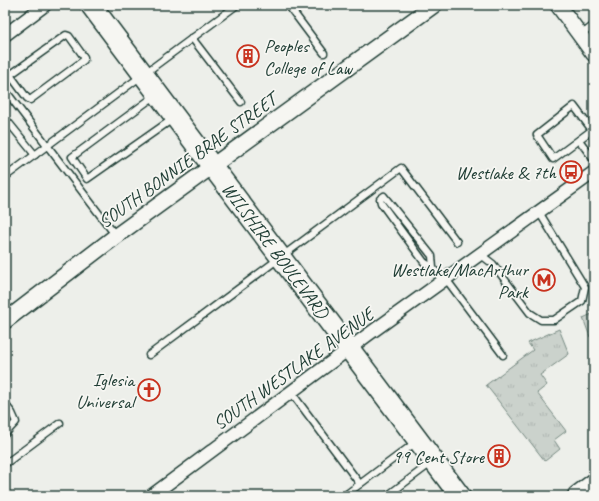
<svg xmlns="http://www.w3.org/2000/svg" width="599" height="501" font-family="Caveat,sans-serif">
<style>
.grass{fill:url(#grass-tufts);stroke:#758880}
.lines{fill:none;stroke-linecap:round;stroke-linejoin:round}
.service-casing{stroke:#1f3d34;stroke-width:9}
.minor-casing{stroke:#1f3d34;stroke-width:15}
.tertiary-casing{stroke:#1f3d34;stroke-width:18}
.primary-casing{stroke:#1f3d34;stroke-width:23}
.service{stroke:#f6f6f2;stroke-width:6}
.minor{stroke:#f6f6f2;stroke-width:12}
.tertiary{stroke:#f6f6f2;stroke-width:15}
.primary{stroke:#f6f6f2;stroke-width:20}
.labels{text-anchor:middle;stroke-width:3.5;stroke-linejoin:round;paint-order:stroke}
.poi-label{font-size:19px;fill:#1f3d34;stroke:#f6f6f2;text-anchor:end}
.street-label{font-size:19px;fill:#1f3d34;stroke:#f6f6f2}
</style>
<defs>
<pattern id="grass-tufts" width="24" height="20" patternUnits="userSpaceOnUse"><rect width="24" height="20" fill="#cbd2cc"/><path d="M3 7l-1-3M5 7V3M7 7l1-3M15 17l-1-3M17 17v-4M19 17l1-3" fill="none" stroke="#aeb5b0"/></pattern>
</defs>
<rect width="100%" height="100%" fill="#edefea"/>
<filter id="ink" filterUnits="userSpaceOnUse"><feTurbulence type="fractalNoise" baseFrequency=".025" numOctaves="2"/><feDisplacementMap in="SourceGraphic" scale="8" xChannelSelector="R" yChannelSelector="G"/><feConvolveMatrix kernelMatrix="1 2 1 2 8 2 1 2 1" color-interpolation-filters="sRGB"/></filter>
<g filter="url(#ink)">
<g class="grass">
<path d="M594,313V336L590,337L583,318Z"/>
<path d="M559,329L569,354L540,375L547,385L537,393L566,431L554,440L560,449L545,461L486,385L533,350L528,343Z"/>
</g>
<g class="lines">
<g class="service-casing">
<g id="service">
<path d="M288,5L324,53"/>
<path d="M581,35L594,25"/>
<path d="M192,38L241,102"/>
<path d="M5,68L27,98L30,100L84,60V57L69,36L66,35L10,75"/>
<path d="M5,90L116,236"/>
<path d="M156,95L72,157L87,179L174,118"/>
<path d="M574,106L592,130L553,159L537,135Z"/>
<path d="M5,118L35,155"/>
<path d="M579,140L594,160"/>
<path d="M5,177L237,5"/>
<path d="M480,254L493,264L530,313L541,320H554L582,301L585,287L539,212"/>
<path d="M433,268L432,256L384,196L380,199L381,203L424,262L433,268L443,281"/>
<path d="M446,279L503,355"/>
<path d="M149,355L401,168L457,242"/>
<path d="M291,392L360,484"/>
<path d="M5,404L12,413L16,422L5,434"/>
<path d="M5,464L60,423"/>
<path d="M344,496L416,442"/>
<path d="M387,496L431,463"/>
</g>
</g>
<g class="minor-casing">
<g id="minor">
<path d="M5,35L45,5"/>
<path d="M151,496L369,334L594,172"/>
</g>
</g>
<g class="tertiary-casing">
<g id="tertiary">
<path d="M558,5L594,54"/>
<path d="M5,321L116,236L434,5"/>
</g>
</g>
<g class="primary-casing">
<g id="primary">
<path d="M91,5L460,496"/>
<path d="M578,496L594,484"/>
</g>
</g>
<use href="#service" class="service"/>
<use href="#minor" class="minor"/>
<use href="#tertiary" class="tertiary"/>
<use href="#primary" class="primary"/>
</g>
</g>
<defs>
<g id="building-ring" transform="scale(1.15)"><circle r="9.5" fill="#f6f6f2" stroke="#c8321e" stroke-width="1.5"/><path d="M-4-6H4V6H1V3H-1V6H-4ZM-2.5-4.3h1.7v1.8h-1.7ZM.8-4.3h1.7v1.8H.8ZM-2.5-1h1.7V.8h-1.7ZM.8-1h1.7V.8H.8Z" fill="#c8321e"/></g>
<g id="bus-ring" transform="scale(1.15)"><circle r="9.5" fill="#f6f6f2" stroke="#c8321e" stroke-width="1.5"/><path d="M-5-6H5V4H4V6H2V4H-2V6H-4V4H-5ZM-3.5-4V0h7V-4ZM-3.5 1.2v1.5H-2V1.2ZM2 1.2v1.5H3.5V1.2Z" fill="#c8321e"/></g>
<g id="metro-ring" transform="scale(1.15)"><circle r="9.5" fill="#f6f6f2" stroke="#c8321e" stroke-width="1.5"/><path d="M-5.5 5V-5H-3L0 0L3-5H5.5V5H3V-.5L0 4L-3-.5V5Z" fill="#c8321e"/></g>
<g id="church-ring" transform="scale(1.15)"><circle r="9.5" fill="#f6f6f2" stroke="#c8321e" stroke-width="1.5"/><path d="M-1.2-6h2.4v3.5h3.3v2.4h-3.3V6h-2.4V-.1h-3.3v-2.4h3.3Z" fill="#c8321e"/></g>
</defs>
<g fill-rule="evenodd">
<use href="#building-ring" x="248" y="56"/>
<use href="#bus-ring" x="571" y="172"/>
<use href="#metro-ring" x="544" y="280"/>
<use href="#church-ring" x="149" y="390"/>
<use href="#building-ring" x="499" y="456"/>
</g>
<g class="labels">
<g class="poi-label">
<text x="264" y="52" text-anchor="start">Peoples<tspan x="264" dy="22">College of Law</tspan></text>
<text x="556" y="179">Westlake &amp; 7th</text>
<text x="528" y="276">Westlake/MacArthur<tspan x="528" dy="22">Park</tspan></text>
<text x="134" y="386">Iglesia<tspan x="134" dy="22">Universal</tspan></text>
<text x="484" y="463">99 Cent Store</text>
</g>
<g class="street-label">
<text transform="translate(187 160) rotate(-36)" y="7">SOUTH BONNIE BRAE STREET</text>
<text transform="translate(276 250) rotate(53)" y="7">WILSHIRE BOULEVARD</text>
<text transform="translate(293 368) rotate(-36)" y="7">SOUTH WESTLAKE AVENUE</text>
</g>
</g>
<rect width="599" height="501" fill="none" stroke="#f6f6f2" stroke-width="20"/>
<rect x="10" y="10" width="579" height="481" fill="none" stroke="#1f3d34" stroke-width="1.5" filter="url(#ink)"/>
</svg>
